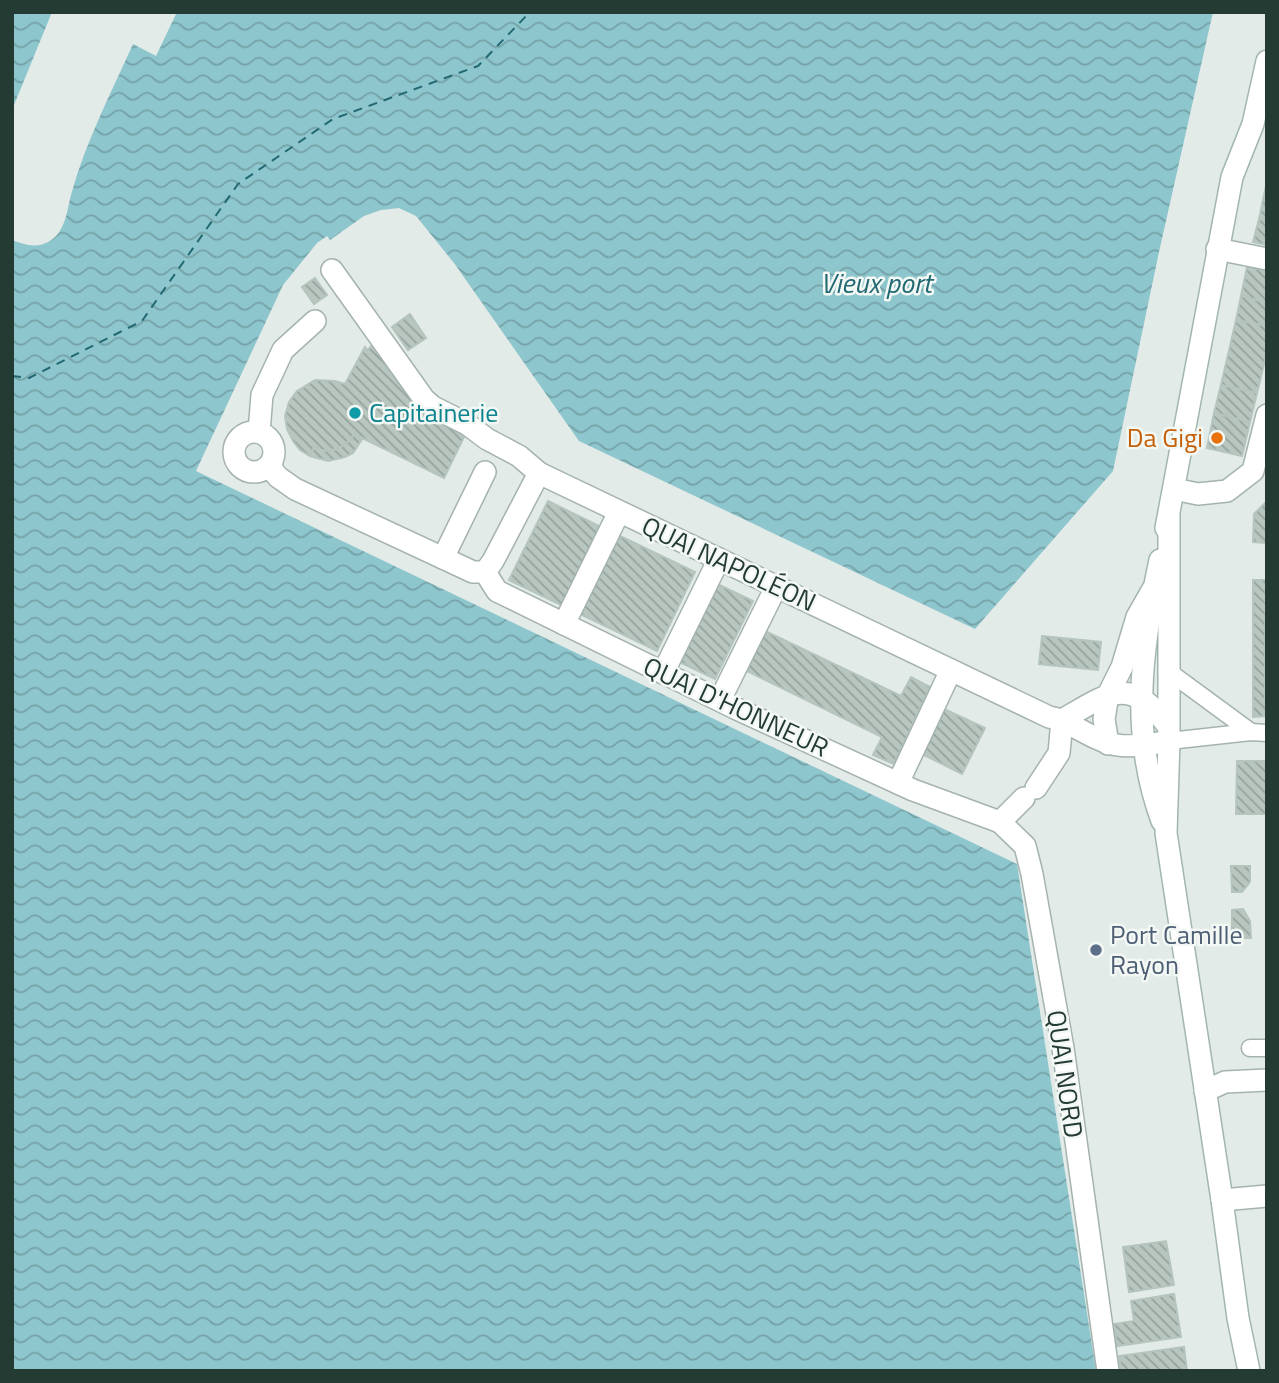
<svg xmlns="http://www.w3.org/2000/svg" width="1279" height="1383" font-family="'Titillium Web',sans-serif">
<style>
.water{fill:url(#water-waves)}
.lines{fill:none;stroke-linecap:round;stroke-linejoin:round}
.ferry{stroke:#226973;stroke-width:2;stroke-dasharray:9 7;stroke-linecap:butt}
.building{fill:url(#building-back-hatch);stroke:#b5c5be;stroke-width:2}
.lane-casing{stroke:#a5b3ae;stroke-width:19}
.street-casing{stroke:#a5b3ae;stroke-width:24}
.secondary-casing{stroke:#a2b6ae;stroke-width:24}
.lane{stroke:#fff;stroke-width:16}
.street{stroke:#fff;stroke-width:21}
.secondary{stroke:#fff;stroke-width:21}
.culture-dot{fill:#0f9aa8;stroke:#f3f8f5;stroke-width:2.5}
.food-dot{fill:#e8710a;stroke:#f3f8f5;stroke-width:2.5}
.service-dot{fill:#5c6f8a;stroke:#f3f8f5;stroke-width:2.5}
.labels{text-anchor:middle;stroke-width:5;stroke-linejoin:round;paint-order:stroke}
.culture-label{font-size:26px;fill:#0d838f;stroke:#f3f8f5;text-anchor:start}
.food-label{font-size:26px;fill:#c56008;stroke:#f3f8f5;text-anchor:end}
.street-label{font-size:26px;fill:#243b34;stroke:#f3f8f5}
.service-label{font-size:26px;fill:#4e5e75;stroke:#f3f8f5;text-anchor:start}
.water-label{font-size:28px;font-style:italic;fill:#226973;stroke:#f3f8f5}
</style>
<defs>
<pattern id="water-waves" width="16" height="10" patternUnits="userSpaceOnUse" patternTransform="scale(1.75)"><rect width="16" height="10" fill="#8ec6cd"/><path d="M0 5q4-4 8 0t8 0" fill="none" stroke="#74a2a7"/></pattern>
<pattern id="building-back-hatch" width="6" height="6" patternUnits="userSpaceOnUse" patternTransform="scale(1.75)"><rect width="6" height="6" fill="#b8c6c0"/><path d="M-1 5l2 2M0 0l6 6M5-1l2 2" fill="none" stroke="#95a29d"/></pattern>
</defs>
<rect width="100%" height="100%" fill="#e2ebe7"/>
<g class="water">
<path d="M12,12H52L12,110Z"/>
<path d="M177,12H1213L1159,252L1113,471L975,629L579,441L454,263L416,216L399,208L381,210L364,216L330,240L327,236L317,243L283,285L196,471L1017,864L1096,1371H12V240C24,244 35,249 48,242C65,234 67,211 71,195C85,143 111,93 133,44L156,56Z"/>
</g>
<g class="lines">
<path class="ferry" d="M12,376L29,378L142,321L238,184L333,119L478,66L530,12"/>
</g>
<g class="building">
<path d="M1267,181V221L1259,219Z"/>
<path d="M1259,219L1267,221V245L1253,242Z"/>
<path d="M1247,267L1267,271V303L1241,296Z"/>
<path d="M315,278L327,295L314,304L302,287Z"/>
<path d="M1241,296L1267,303V326L1236,320Z"/>
<path d="M410,314L426,338L408,350L392,327Z"/>
<path d="M1236,320L1267,326V352L1257,393L1221,385Z"/>
<path d="M373,345L420,410L465,435L444,478L354,434L350,440L338,449L325,451L314,448L310,456L300,450L293,441L287,429L285,416L289,402L297,391L315,380L335,381L345,384L365,347L367,350Z"/>
<path d="M1221,385L1257,393L1250,422L1214,413Z"/>
<path d="M1214,413L1250,422L1242,456L1207,448Z"/>
<path d="M354,434L363,438L353,453L345,457L328,461L310,456L314,448L325,451L338,449L350,440Z"/>
<path d="M548,501L601,527L563,606L509,580Z"/>
<path d="M1267,501L1266,543L1253,542L1254,514Z"/>
<path d="M618,535L695,572L657,651L580,614Z"/>
<path d="M1253,580H1266L1265,700H1267V716L1253,717Z"/>
<path d="M1266,580L1267,700H1265Z"/>
<path d="M713,582L753,601L715,679L675,660Z"/>
<path d="M763,630L901,696L911,677L930,687L894,764L873,755L882,737L745,670Z"/>
<path d="M1042,636L1101,642L1098,670L1039,664Z"/>
<path d="M944,709L985,728L962,774L922,754Z"/>
<path d="M1237,761H1267V814H1236Z"/>
<path d="M1231,866H1250V882L1242,892H1232Z"/>
<path d="M1243,909L1250,921L1251,938H1232V910Z"/>
<path d="M1166,1241L1174,1285L1129,1292L1123,1247Z"/>
<path d="M1174,1294L1181,1337L1117,1346L1114,1324L1134,1321L1131,1301Z"/>
<path d="M1184,1347L1187,1371H1121L1119,1356Z"/>
</g>
<g class="lines">
<g class="lane-casing">
<g id="lane">
<path d="M1168,671L1251,732"/>
<path d="M1169,741L1251,732L1267,733"/>
<path d="M1250,1048H1267"/>
</g>
</g>
<g class="street-casing">
<g id="street">
<path d="M1217,249L1267,259"/>
<path d="M332,270L424,399L433,407L467,424L487,439L519,456L539,473"/>
<circle cx="254" cy="452" r="20"/>
<path d="M259,432L262,395L283,350L315,321"/>
<path d="M269,466L278,477L295,489L473,572H485L493,561L539,473L1049,717L1062,720L1059,753L1036,788"/>
<path d="M1174,489L1198,494L1227,491L1253,471L1267,415"/>
<path d="M443,558L485,472"/>
<path d="M485,572L497,591L737,709L913,790L1000,822"/>
<path d="M564,624L619,512"/>
<path d="M663,673L719,559"/>
<path d="M720,700L776,587"/>
<path d="M1168,726C1130,674 1109,693 1062,720C1108,745 1115,752 1169,741"/>
<path d="M1108,744L1104,719L1108,695L1122,667L1137,617L1153,589"/>
<path d="M898,783L951,670"/>
<path d="M1024,798L1000,822L1025,846L1032,874L1063,1048L1108,1371"/>
<path d="M1205,1091L1225,1082L1267,1080"/>
<path d="M1222,1200L1267,1196"/>
</g>
</g>
<g class="secondary-casing">
<g id="secondary">
<path d="M1169,516V741L1166,833L1222,1200L1238,1318L1249,1371"/>
<path d="M1166,528L1232,177L1253,124L1267,61"/>
<path d="M1160,560C1141,649 1130,734 1162,821"/>
</g>
</g>
<use href="#lane" class="lane"/>
<use href="#street" class="street"/>
<use href="#secondary" class="secondary"/>
</g>
<circle class="culture-dot" cx="355" cy="413" r="7"/>
<circle class="food-dot" cx="1217" cy="438" r="7"/>
<circle class="service-dot" cx="1096" cy="950" r="7"/>
<g class="labels">
<g class="culture-label">
<text x="369" y="422">Capitainerie</text>
</g>
<g class="food-label">
<text x="1203" y="447">Da Gigi</text>
</g>
<g class="street-label">
<text transform="translate(729 564) rotate(25)" y="9">QUAI NAPOLÉON</text>
<text transform="translate(736 707) rotate(25)" y="9">QUAI D'HONNEUR</text>
<text transform="translate(1065 1074) rotate(82)" y="9">QUAI NORD</text>
</g>
<g class="service-label">
<text x="1110" y="944">Port Camille<tspan x="1110" dy="30">Rayon</tspan></text>
</g>
<g class="water-label">
<text x="876" y="293">Vieux port</text>
</g>
</g>
<rect width="1279" height="1383" fill="none" stroke="#243b34" stroke-width="28"/>
</svg>
